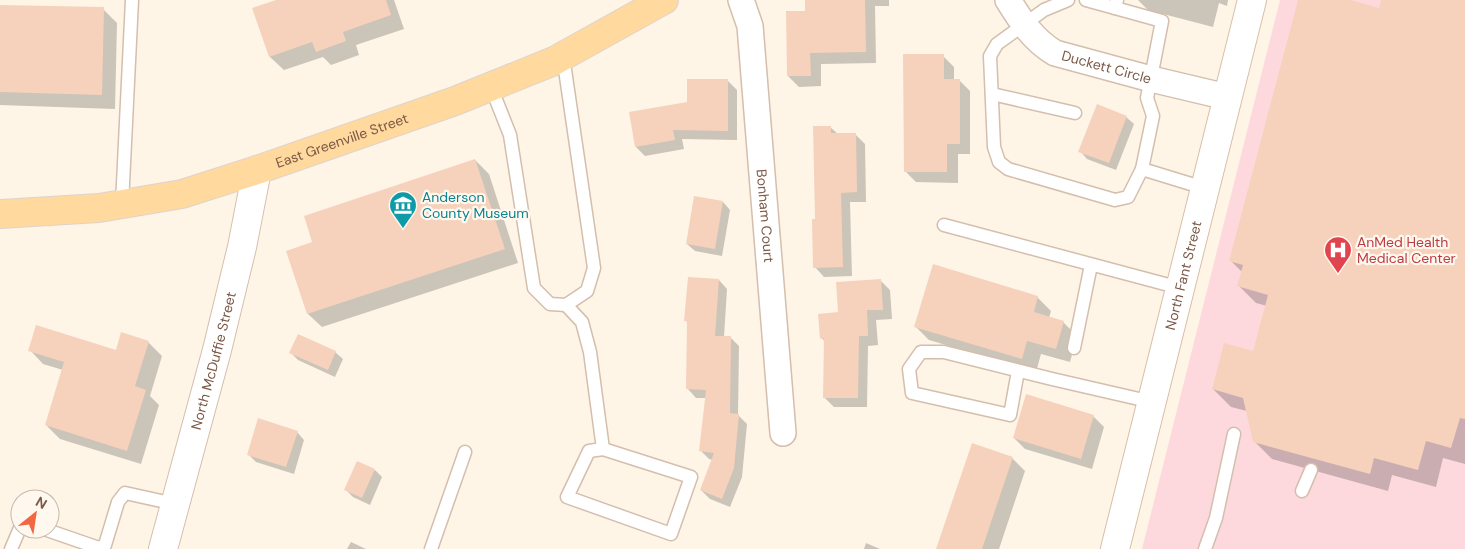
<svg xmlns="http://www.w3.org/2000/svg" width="1465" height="549" font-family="'DM Sans',sans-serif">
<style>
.medical{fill:#fdd9de}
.shadow{fill:#0003}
.building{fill:#f6d2bc}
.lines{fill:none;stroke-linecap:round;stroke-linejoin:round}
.service-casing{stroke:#d4beae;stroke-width:15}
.minor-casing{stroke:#d4beae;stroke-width:28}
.tertiary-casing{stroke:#d4beae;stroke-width:30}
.secondary-casing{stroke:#d8beaa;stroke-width:30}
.primary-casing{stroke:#ddd4cf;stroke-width:30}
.service{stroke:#fff;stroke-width:12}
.minor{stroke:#fff;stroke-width:25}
.tertiary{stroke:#fff;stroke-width:28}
.secondary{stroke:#fff;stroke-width:28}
.primary{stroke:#ffd99d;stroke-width:28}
.labels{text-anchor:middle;stroke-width:4.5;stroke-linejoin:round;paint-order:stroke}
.street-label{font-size:14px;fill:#7b5948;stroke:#fff8ef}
.culture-label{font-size:14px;fill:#0d838f;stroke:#fff8ef;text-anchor:start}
.health-label{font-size:14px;fill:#be3a42;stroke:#fff8ef;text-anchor:start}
</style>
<rect width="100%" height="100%" fill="#fef5e7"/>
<path class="medical" d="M1280,0H1465V549H1142Z"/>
<g class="shadow">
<path d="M280,0H394L404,29L356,45L359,55L331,65L323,57L284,70L270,57Z"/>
<path d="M806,0H889V6H875L876,63L821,64V86L799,87L788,76L806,12Z"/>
<path d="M1138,0H1228L1227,6L1219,3L1213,27L1148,10Z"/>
<path d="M1300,0H1347L1380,9L1382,0H1465V464L1443,458L1436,487L1392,475L1388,491L1272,459L1254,441L1247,411L1231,407L1213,389L1254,352L1267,306L1256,303L1238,285L1242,272L1231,261Z"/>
<path d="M0,6L103,9L117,23L115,109L0,105Z"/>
<path d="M943,56L954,67V80H959L970,91V154H958V183L916,182L905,171Z"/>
<path d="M728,81L737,90V140L682,139L684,149L645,156L636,147L688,103Z"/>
<path d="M1126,117L1134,124L1116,170L1087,159L1080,151Z"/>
<path d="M830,127L838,134H855L865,144L866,202H850L852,276L824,277L815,267L816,220Z"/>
<path d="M475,160L489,174L518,263L322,327L308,314L314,242Z"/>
<path d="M723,202L730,210L722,256L695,251L687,244Z"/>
<path d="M719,280L727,289L724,337H730L739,346L738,415L747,424L742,477L730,507L710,499L701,490L713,460L709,459L701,451L706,398H696L688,389V323L686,321Z"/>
<path d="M880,280L890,290L892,319L876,320L878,345L868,346L867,407H834L824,397L825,342L822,338L840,313Z"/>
<path d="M1037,297L1051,311L1049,318L1063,322L1077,336L1070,362L1041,354L1036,372L929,340L916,327Z"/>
<path d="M148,342L162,356L150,396L159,405L141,464L60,439L46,425L63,370L43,364L30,350L117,352Z"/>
<path d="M335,352L343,359L335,377L298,360L291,353Z"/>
<path d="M1093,416L1104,427L1092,469L1025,449L1014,438Z"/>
<path d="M297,432L304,440L294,474L256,462L248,454Z"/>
<path d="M1012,458L1025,471L999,549H937Z"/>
<path d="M375,470L382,477L370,505L353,497L345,489Z"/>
<path d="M351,542L366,549H347Z"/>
<path d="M866,543L880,549H864Z"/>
</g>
<g class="building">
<path d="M276,0H386L391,15L343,32L346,41L316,52L312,42L269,57L252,8Z"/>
<path d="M805,0H865L866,52L810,53L811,76H787L786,11H805Z"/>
<path d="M1298,0H1351L1379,8L1381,0H1465V419L1460,418L1451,448L1426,441L1418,470L1374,458L1370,474L1253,442L1243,398L1212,389L1224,343L1253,351L1268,295L1237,286L1243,265L1229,261Z"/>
<path d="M0,5L104,7L102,95L0,92Z"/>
<path d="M903,54H944V79H960V144H947V172H904Z"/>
<path d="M687,79H728V131L673,130L675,140L635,147L629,112L687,102Z"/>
<path d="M1097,104L1127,116L1109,163L1078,152Z"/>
<path d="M813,126H831V133H856L857,192L841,193L843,267L813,268L812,219H815Z"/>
<path d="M475,159L505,249L307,314L286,251L312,242L304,216Z"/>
<path d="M694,196L723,201L715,249L686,244Z"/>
<path d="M933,264L1038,296L1034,312L1064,321L1056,349L1027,341L1022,359L914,327Z"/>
<path d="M688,277L719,279L715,336H731L730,413L739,414L734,468L722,499L700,490L714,453L699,451L706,390L686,389L687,321H684Z"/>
<path d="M881,279L883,310H867L868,336H859L858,398H823L824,338L820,339L818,314L838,312L836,282Z"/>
<path d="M36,325L116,350L121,332L149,341L135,386L146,390L127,451L45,425L64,362L28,351Z"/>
<path d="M298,334L336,351L328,370L289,353Z"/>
<path d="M1026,394L1094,415L1081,459L1013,438Z"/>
<path d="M258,418L298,431L286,467L247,455Z"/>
<path d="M972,443L1013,457L982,549H936Z"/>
<path d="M357,461L375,469L362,498L344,490Z"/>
</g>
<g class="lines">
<g class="service-casing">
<g id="service">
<path d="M1068,0L1044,10L997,44L990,56L994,147L999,162L1008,169L1115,200L1128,197L1142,169L1204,188"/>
<path d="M1086,0L1115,8L1117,0"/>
<path d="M1115,8L1162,21L1147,98L1153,116L1142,169"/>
<path d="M491,87L510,135L534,288L550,304L566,305L587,291L594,268L563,56"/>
<path d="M992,94L1075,113"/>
<path d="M122,204L132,0"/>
<path d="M944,225L1180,288"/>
<path d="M566,305L582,322L590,352L603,449L691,477L671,534L567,497L589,451L603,449"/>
<path d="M1074,348L1091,265"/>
<path d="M1018,371L1010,415L912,393L909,369L921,352H944L1052,379L1152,402"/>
<path d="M1302,491L1311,470"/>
<path d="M44,529L99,548L105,545L118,502L125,493L175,504"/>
<path d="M11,549L20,528"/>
<path d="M431,549L465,452"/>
<path d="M1205,549L1216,518L1234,434"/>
</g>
</g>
<g class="minor-casing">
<g id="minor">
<path id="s1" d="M741,0L750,26L783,433"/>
<path id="s2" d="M1008,0C1021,21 1033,40 1055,53L1151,79L1227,97"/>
</g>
</g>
<g class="tertiary-casing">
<g id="tertiary">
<path id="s3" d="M163,549L217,350L242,247L257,170"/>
</g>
</g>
<g class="secondary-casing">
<g id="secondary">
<path id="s4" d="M1115,549L1252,0"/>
</g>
</g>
<g class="primary-casing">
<g id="primary">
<path id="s5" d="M0,214L99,208L182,194L257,170L455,101L554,61L664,0"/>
</g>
</g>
<use href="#service" class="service"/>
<use href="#minor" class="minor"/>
<use href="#tertiary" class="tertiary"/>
<use href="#secondary" class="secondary"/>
<use href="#primary" class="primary"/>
</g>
<defs>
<g id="museum-pin" transform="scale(1.4375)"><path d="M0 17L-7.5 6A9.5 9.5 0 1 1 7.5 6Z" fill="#0f9aa8" stroke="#fff8ef"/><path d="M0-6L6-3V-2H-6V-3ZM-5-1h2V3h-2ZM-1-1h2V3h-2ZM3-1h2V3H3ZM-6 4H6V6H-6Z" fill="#fff"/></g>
<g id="hospital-pin" transform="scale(1.4375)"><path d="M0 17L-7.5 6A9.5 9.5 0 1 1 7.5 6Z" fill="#e0444e" stroke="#fff8ef"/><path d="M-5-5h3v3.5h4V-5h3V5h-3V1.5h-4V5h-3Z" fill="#fff"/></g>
</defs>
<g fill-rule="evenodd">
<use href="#museum-pin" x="403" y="205"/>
<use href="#hospital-pin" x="1338" y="250"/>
</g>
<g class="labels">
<g class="street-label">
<text dy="5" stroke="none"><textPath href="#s2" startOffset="125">Duckett Circle</textPath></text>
<text dy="5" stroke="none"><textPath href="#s5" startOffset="352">East Greenville Street</textPath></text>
<text dy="5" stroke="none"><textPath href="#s1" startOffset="218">Bonham Court</textPath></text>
<text dy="5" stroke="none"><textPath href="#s4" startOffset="282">North Fant Street</textPath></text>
<text dy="5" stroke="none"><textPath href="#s3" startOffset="195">North McDuffie Street</textPath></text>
</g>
<g class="culture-label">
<text x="422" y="202">Anderson<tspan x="422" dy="16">County Museum</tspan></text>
</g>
<g class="health-label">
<text x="1357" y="247">AnMed Health<tspan x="1357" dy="16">Medical Center</tspan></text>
</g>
</g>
<g transform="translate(35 514) rotate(30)"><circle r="24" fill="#fff8ef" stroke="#cab8ac"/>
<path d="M0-4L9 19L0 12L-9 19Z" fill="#f26642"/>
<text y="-8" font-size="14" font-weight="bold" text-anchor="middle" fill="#7b5948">N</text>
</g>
</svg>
